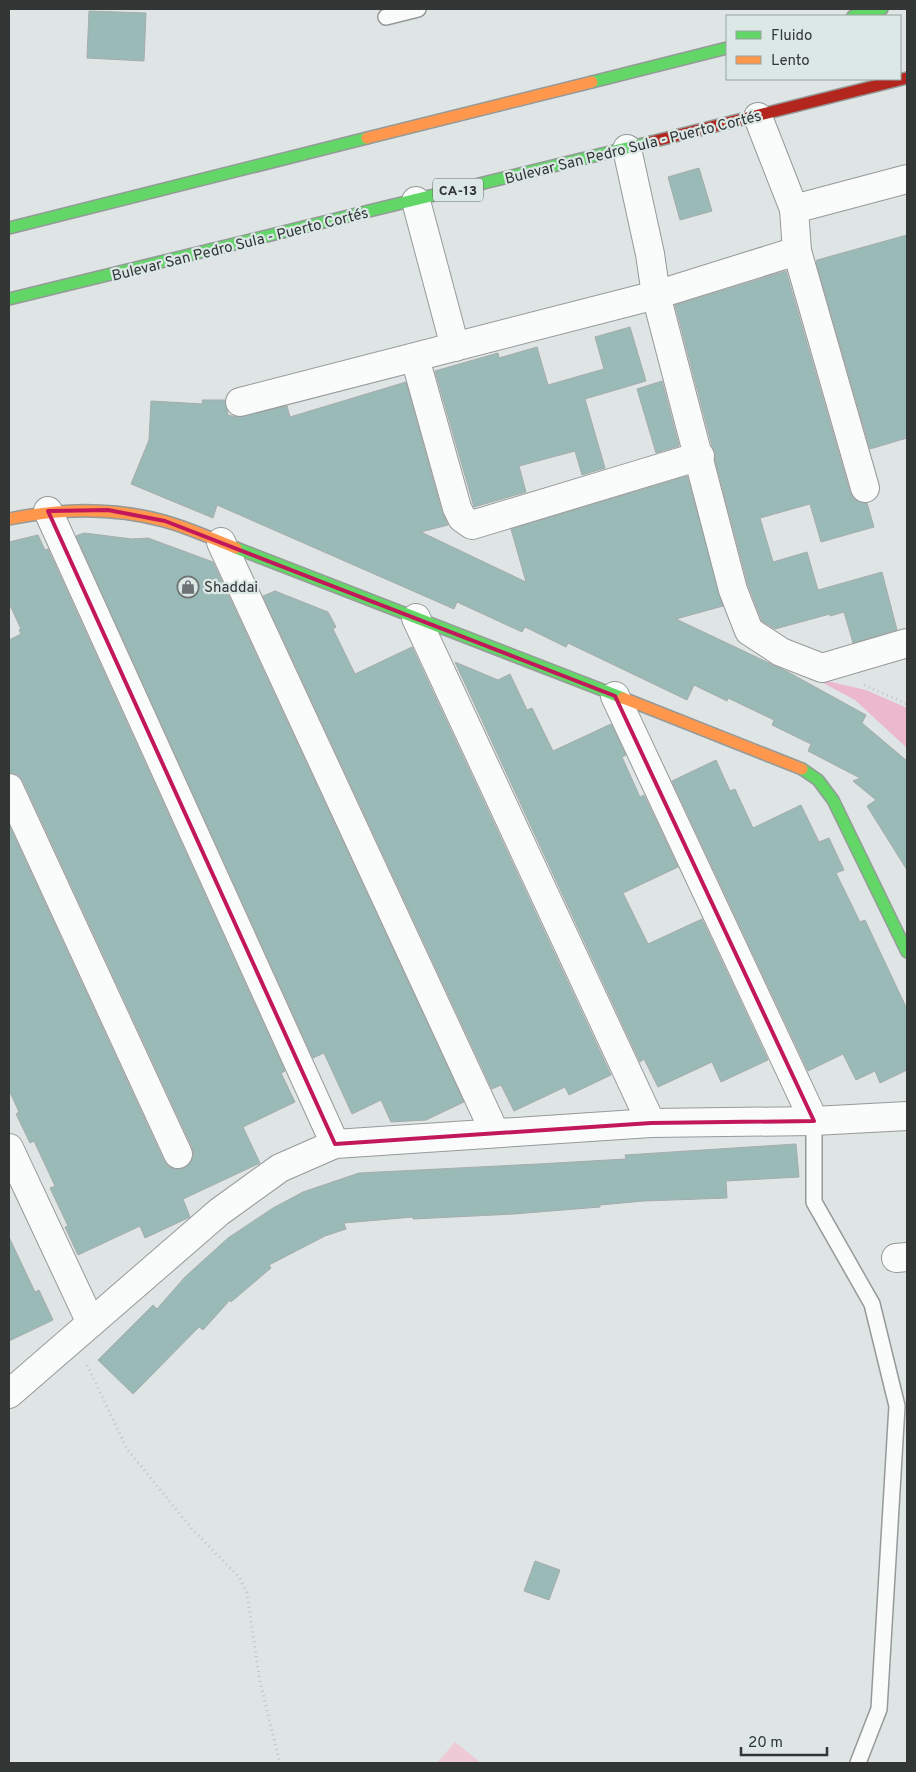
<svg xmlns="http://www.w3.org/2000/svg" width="916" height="1772" font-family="Overpass,sans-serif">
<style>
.green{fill:#eecad7}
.forest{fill:#ebb8cc}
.building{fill:#99bab7;stroke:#a6acab}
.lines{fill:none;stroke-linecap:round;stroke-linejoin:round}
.lane-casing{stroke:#959a99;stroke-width:18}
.street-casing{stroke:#959a99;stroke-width:30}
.fast-casing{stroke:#959a99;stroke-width:14}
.slow-casing{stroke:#959a99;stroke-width:14}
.jam-casing{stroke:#959a99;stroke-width:14}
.path{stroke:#c1c3c3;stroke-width:3;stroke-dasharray:1 4;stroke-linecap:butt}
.lane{stroke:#fafbfb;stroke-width:15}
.street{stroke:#fafbfb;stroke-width:28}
.fast{stroke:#63d668;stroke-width:11}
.slow{stroke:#ff974d;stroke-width:11}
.jam{stroke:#b3261e;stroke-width:11}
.marked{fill:none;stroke:#c2185b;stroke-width:4;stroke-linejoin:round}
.labels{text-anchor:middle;stroke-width:4.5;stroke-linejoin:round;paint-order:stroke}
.shield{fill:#dbe8e6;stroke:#656c6b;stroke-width:1}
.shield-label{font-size:14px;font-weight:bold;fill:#323736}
.street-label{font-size:15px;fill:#323736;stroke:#dbe8e6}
.poi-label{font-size:15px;fill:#323736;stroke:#dbe8e6;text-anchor:start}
</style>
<rect width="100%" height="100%" fill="#dee5e4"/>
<path class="green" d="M455,1742L481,1763H437Z"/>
<path class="forest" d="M814,678L866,690L907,708V748L855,700Z"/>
<g class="building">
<path d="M89,11L146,13L144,61L87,58Z"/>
<path d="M699,168L712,211L680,220L668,177Z"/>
<path d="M907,235V438L870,449L816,262L817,260Z"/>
<path d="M786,271L850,492L855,500L867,503L874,527L821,542L810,504L760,518L773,562L807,552L818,590L882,572L897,630L853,643L844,612L830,616V614L775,629L762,621L748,585L715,460V452L712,446L675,305Z"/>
<path d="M630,327L646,381L585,399L605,468L582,475L575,451L519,466L526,492L474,507L435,371L498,353L499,358L537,347L548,385L604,369L595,337Z"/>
<path d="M662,381L679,446L656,453L637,389Z"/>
<path d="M406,382L442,512L448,525L421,532L526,582L511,529L687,476L723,606L676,619L788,672L866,715L862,723L907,761V870L867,806L876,800L853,781L860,778L808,751L811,744L772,725L774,720L728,698L727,701L694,685L687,700L568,643L566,647L525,627L522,632L457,602L454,609L217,505L213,518L131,484L149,440L151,401L203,404L202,400H225L228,415L236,417L287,406L290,417Z"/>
<path d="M84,533L132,539L148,538L213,562L464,1102L426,1120L391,1122L381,1100L352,1114L324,1053L313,1058L76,536Z"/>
<path d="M38,535L45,550L48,549L285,1071L281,1073L295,1102L243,1127L260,1163L183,1199L190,1217L145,1238L140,1226L78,1255L65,1227L68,1226L50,1188L55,1186L34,1141L30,1143L16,1114L19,1112L9,1090V825L164,1161L169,1167L176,1169L184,1168L190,1163L194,1155L192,1147L23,781L18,775L9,773V640L21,634L19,630L21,629L9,603V542Z"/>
<path d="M275,591L328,612L336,627L333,629L355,674L412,647L611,1075L569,1095L565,1087L514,1111L501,1085L492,1089L263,596Z"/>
<path d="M455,662L498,680L510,674L527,710L532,708L553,751L611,724L626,755L622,757L640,797L644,795L678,867L623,893L648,944L702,919L768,1060L721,1082L712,1062L658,1087L644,1059L640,1062Z"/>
<path d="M716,760L730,791L735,789L753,828L801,805L819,842L829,838L844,870L836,873L860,922L865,920L907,1009V1070L880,1083L875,1071L856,1080L843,1054L808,1071L672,781Z"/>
<path d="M796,1144L799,1177L726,1181L727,1198L644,1201L600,1205V1207L514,1214L413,1219V1217L344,1223L346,1229L325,1236L269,1265L271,1268L231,1302L230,1300L203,1330L199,1327L133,1394L98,1360L153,1305L157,1309L185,1277L228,1238L273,1208L303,1192L359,1173L538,1164L626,1159L625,1155Z"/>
<path d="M9,1237L35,1292L39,1290L53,1320L9,1341Z"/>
<path d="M535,1561L560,1570L549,1600L524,1591Z"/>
</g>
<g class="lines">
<g class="lane-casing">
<g id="lane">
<path d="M386,17L418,9"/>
<path d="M814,1121V1202L872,1304L897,1406L879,1709L858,1763"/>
</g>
</g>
<g class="street-casing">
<g id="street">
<path d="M758,117L794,209L797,251L865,488"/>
<path d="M627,149L650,254L656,295L733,590L749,631L781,652L822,668L907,643"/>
<path d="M416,201L455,347"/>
<path d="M794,209L907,179"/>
<path d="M415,358L457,508L462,518L472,525L700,456"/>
<path d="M240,402L656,295L797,251"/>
<path d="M48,511L335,1144"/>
<path d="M221,542L495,1133"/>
<path d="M416,618L651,1123"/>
<path d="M615,696L814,1121"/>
<path d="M9,788L178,1154"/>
<path d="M9,1148L91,1323"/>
<path d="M896,1258L907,1257"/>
<path d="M9,1394L219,1212L280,1168L335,1144L651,1123L814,1121L907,1116"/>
</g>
</g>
<g class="fast-casing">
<g id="fast">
<path d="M853,16L882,9"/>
<path d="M592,82L727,48"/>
<path d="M9,228L367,138"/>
<path d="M9,299L651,142"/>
<path d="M236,548L623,698"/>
<path d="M802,769L818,780L833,800L907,952"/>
</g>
</g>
<g class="slow-casing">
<g id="slow">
<path d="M367,138L592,82"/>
<path d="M9,519C61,508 113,507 164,521C189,528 213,539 236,548"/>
<path d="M623,698L802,769"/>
</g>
</g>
<g class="jam-casing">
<path id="jam" d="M651,142L907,78"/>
</g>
<g class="path">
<path d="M864,685L907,704"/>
<path d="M87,1365L127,1449L192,1529L239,1577L247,1593L260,1682L280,1763"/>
</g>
<use href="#lane" class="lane"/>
<use href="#street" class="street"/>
<use href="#fast" class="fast"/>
<use href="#slow" class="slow"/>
<use href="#jam" class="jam"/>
</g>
<path class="marked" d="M108,510L165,521L615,696L814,1121L651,1123L335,1144L48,511Z"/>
<defs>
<g id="shop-ring" transform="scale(1.125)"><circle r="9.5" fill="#dbe8e6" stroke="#6e7473" stroke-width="1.5"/><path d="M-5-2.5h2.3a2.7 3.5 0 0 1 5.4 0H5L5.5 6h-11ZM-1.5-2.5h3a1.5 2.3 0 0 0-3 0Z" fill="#6e7473"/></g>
</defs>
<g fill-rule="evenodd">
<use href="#shop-ring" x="188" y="587"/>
</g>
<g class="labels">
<rect class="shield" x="433" y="178.5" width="50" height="23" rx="4"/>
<g class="shield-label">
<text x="458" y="195">CA-13</text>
</g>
<g class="street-label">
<text transform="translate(633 147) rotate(-14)" y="5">Bulevar San Pedro Sula - Puerto Cortés</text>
<text transform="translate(240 244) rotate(-14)" y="5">Bulevar San Pedro Sula - Puerto Cortés</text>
</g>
<g class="poi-label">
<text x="204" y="592">Shaddai</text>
</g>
</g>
<rect width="916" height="1772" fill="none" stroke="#323736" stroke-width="20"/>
<rect x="726" y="15" width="175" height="65" fill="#dbe8e6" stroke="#97a1a0"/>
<rect x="736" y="31" width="25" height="8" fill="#63d668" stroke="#97a1a0"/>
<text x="771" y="40" font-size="15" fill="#323736">Fluido</text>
<rect x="736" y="56" width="25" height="8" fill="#ff974d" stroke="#97a1a0"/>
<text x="771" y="65" font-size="15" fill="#323736">Lento</text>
<path d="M741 1747v8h86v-8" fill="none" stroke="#323736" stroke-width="2.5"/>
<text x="748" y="1747" font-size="15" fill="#323736" stroke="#dbe8e6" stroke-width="4" paint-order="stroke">20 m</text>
</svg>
